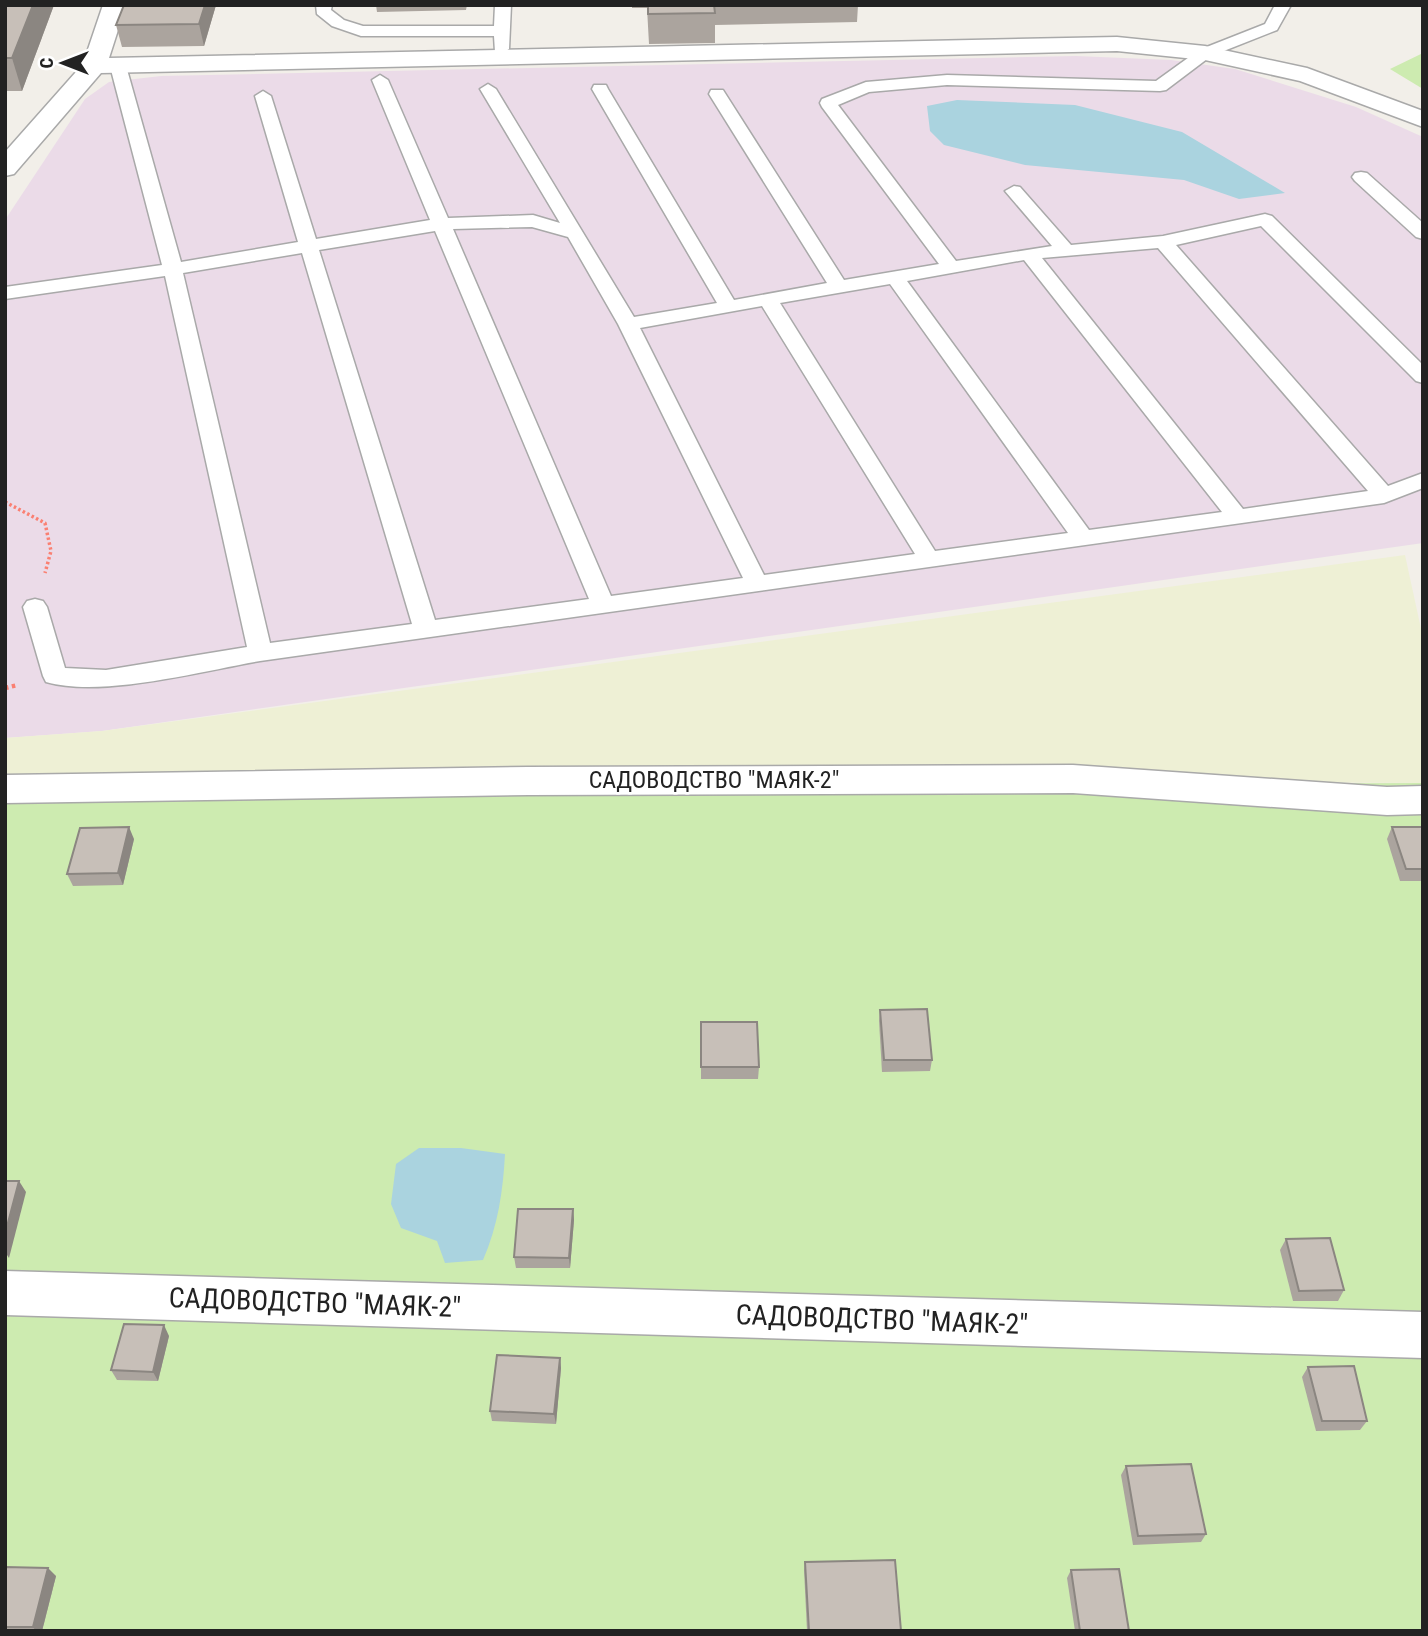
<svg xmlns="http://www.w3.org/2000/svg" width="1428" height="1636" font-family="'Roboto Condensed',sans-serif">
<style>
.industrial{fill:#ebdbe8}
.farmland{fill:#eef0d5}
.grass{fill:#cdebb0}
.water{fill:#aad3df}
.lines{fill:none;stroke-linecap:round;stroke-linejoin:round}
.service-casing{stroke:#a9a9a9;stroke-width:3}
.minor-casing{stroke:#a9a9a9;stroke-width:3}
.path-far1{stroke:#fa8072;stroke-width:3.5;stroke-dasharray:2.5 2.5;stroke-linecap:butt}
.path{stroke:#fa8072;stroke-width:4.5;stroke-dasharray:3.5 3.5;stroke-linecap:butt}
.service{fill:#fff;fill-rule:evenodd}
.minor{fill:#fff;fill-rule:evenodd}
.wall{fill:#aba49e}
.shaded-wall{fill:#8b8681}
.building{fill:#c7bfb8;stroke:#8b8681;stroke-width:2}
.labels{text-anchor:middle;stroke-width:5;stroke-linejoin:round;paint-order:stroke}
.street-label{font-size:24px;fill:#222;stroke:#fff}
.near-street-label{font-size:28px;fill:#222;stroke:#fff}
</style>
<rect width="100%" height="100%" fill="#f2efe9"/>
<path class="industrial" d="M1076,56L1171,60L1235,69L1356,107L1423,137V543L102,731L5,738V220L85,99L109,82L161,76Z"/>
<path class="farmland" d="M1405,555L1423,638V783L702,780L5,789V738L102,731Z"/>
<g class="grass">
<path d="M1423,53V89L1390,69Z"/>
<path d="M1423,783V1631H5V788Z"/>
</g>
<g class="water">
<path d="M957,100L1075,105L1182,132L1285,193L1239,199L1184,180L1025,165L944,145L930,131L927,106Z"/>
<path d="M419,1148H461L505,1154C503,1191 498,1226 483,1260L445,1263L437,1241L401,1228L391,1204L396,1164Z"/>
</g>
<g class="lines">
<g class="service-casing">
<g id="service">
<path d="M316,5H332L331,10L344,20L363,26H494L495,5H511L509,49L501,54L495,52L494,36H361L332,26L317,14Z"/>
<path d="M1275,5H1291L1277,30L1211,56L1166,90L1160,91L947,85L869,92L838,105L956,261L1052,246L1005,191L1014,186L1020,187L1071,245L1163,236L1265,214L1272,216L1423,365V383L1416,381L1261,226L1176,245L1388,486L1423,473V488L1384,503L260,661C202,671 102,698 46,682L43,676L23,607L27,601L35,599L43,601L47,607L65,668L106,670L247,647L165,276L5,299V287L162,265L110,66L112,63H124L126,66L181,262L298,242L255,96L263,91L271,96L316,239L430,220L372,80L380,75L388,80L448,218L533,215L560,223L480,89L488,84L496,89L634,317L717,303L592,89L594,85H606L608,89L734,300L827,283L709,94L711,90H723L844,280L939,264L822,107L820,103L822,99L866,82L947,75L1156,81L1199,50L1265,24ZM532,227L568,237L618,324L743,578L611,596L453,229ZM435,231L589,599L435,620L319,250ZM1158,248L1368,491L1243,509L1042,258ZM302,253L412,624L270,643L183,273ZM1024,260L1222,512L1089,530L907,281ZM890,284L1068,533L935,551L780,303ZM762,306L915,554L764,575L640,328Z"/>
<path d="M1361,172L1367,173L1423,223V239L1416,237L1355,181L1352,177L1355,173Z"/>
</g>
</g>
<g class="minor-casing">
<g id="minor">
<path d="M103,5H126L109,58L1117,37L1205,46L1307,68L1423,111V127L1300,81L1205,60L1117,51L101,73L14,174L5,176V152L83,64Z"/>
<path d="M1073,765L1387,787L1423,786V814L1387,815L1073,793L528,795L5,803V775L528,767Z"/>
<path d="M5,1271L1423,1312V1358L5,1315Z"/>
</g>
</g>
<path class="path-far1" d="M5,502L45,523L51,551L45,573"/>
<path class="path" d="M5,688L18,685"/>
<use href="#service" class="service"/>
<use href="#minor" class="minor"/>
</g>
<g class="wall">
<path d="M5,5H54L22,91H5Z"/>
<path d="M124,5H216L204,46L122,47L116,25Z"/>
<path d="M376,5H467L466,10L377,12Z"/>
<path d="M632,5H858L857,22L715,25V43L649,44L647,8H632Z"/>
<path d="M1392,827H1423V881H1400L1387,839Z"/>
<path d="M134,839L123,885L73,886L67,874Z"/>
<path d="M880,1010L932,1060L930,1071L882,1072L879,1021Z"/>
<path d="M701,1022L759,1067L758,1079H701Z"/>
<path d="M573,1209L574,1220L570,1268H516L514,1257Z"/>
<path d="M1286,1239L1344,1290L1338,1301H1293L1280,1250Z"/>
<path d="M169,1336L158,1381L117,1380L111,1370Z"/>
<path d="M560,1358L561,1368L556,1424L492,1421L490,1411Z"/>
<path d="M1308,1367L1367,1421L1360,1430L1316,1431L1302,1377Z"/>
<path d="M1126,1466L1206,1534L1201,1542L1133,1545L1121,1475Z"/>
<path d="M805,1562L901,1631H807L804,1570Z"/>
<path d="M5,1567L56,1576L42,1631H5Z"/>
<path d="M1071,1570L1129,1631H1075L1067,1578Z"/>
</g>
<g class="shaded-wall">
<path d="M33,5H54L22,91L12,58Z"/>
<path d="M205,5H216L204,46L199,24Z"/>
<path d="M129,827L134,839L123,885L118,873Z"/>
<path d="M19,1181L26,1192L9,1258L5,1252V1234Z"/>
<path d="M573,1209L574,1220L570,1268L569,1258Z"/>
<path d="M164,1325L169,1336L158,1381L153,1372Z"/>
<path d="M560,1358L561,1368L556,1424L554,1414Z"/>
<path d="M48,1568L56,1576L42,1631H36L33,1627Z"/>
</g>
<g class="building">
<path d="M5,5H33L12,58H5Z"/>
<path d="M124,5H205L199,24L116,25Z"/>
<path d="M648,5H714L715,13L648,14Z"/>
<path d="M129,827L118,873L67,874L80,828Z"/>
<path d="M1392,827H1423V869H1406Z"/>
<path d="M927,1009L932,1060H884L880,1010Z"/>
<path d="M701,1022H757L759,1067H701Z"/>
<path d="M5,1181H19L5,1234Z"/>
<path d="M518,1209H573L569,1258L514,1257Z"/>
<path d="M1330,1238L1344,1290L1299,1291L1286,1239Z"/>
<path d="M124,1324L164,1325L153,1372L111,1370Z"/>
<path d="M497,1355L560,1358L554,1414L490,1411Z"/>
<path d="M1354,1366L1367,1421H1322L1308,1367Z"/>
<path d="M1191,1464L1206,1534L1138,1536L1126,1466Z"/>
<path d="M895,1560L901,1631H809L805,1562Z"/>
<path d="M5,1567L48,1568L33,1627H5Z"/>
<path d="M1119,1569L1129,1631H1080L1071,1570Z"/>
</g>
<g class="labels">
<g class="street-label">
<text x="714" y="788">САДОВОДСТВО "МАЯК-2"</text>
</g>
<g class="near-street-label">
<text transform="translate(315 1302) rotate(2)" y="10">САДОВОДСТВО "МАЯК-2"</text>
<text transform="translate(882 1319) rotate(2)" y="10">САДОВОДСТВО "МАЯК-2"</text>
</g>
</g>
<rect width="1428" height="1636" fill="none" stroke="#222222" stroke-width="14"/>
<g transform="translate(63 63) rotate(270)" stroke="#ffffff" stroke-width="5" paint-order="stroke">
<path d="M0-5L12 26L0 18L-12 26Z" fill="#222222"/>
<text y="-10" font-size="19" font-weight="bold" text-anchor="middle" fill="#222222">С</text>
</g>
</svg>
